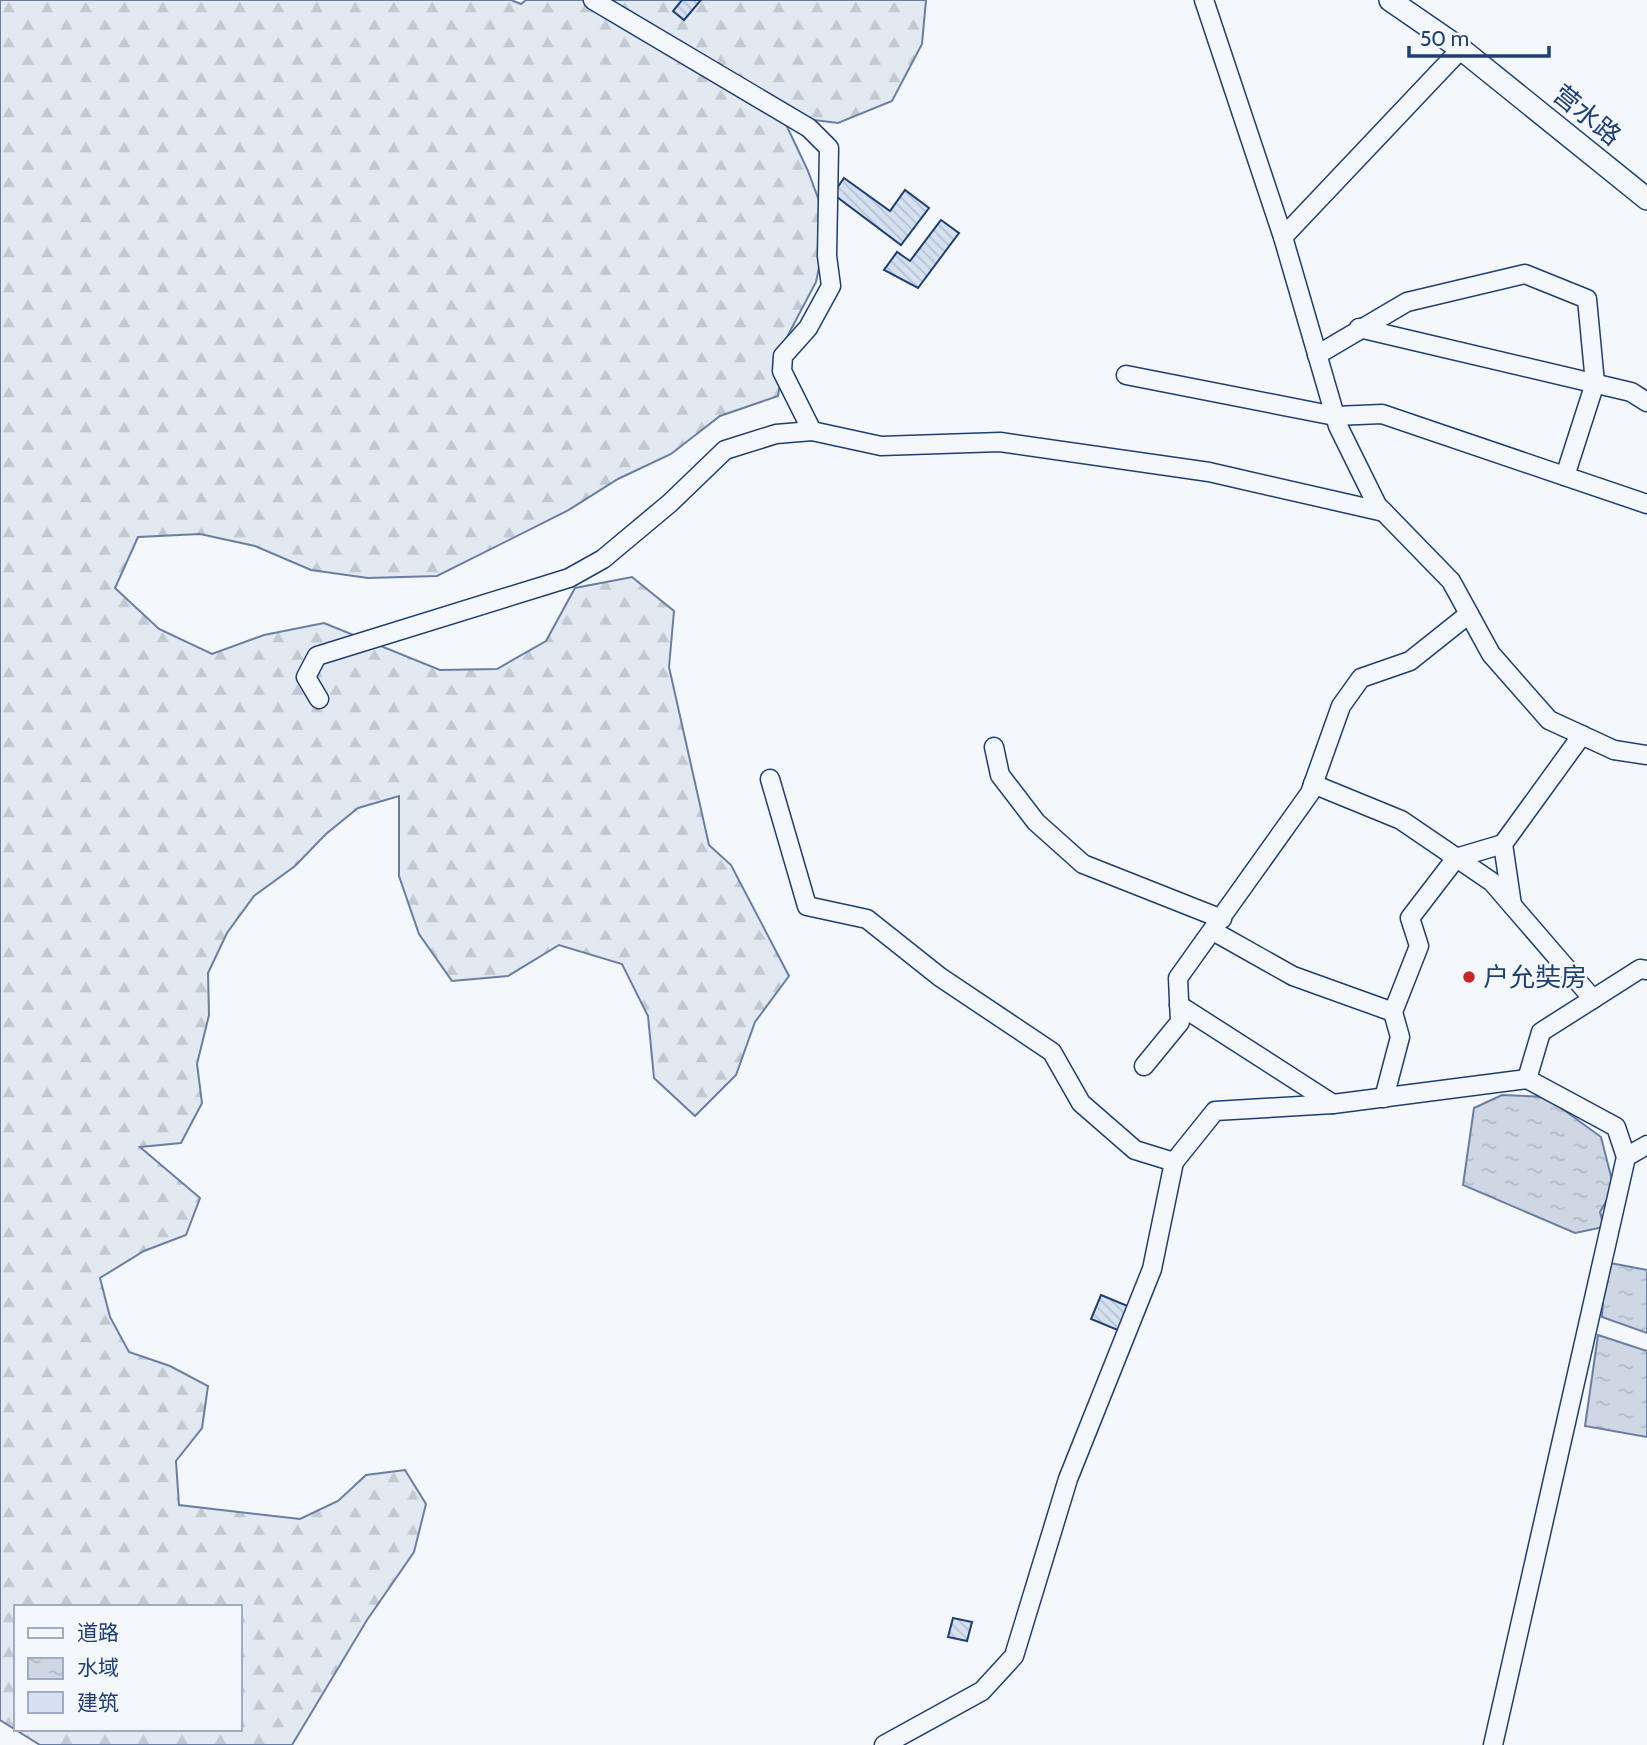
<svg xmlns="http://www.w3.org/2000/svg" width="1647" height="1745" font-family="Cabin,'Noto Sans SC',sans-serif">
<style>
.forest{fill:url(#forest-firs);stroke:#687fa3;stroke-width:2;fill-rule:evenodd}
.water{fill:url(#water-ripples);stroke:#687fa3;stroke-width:2}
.building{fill:url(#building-back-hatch);stroke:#1d3f73;stroke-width:2}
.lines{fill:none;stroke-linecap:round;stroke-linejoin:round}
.minor-casing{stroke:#1d3f73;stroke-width:21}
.tertiary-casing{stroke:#1d3f73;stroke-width:24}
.minor{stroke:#f4f7fb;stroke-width:18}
.tertiary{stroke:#f4f7fb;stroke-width:21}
.poi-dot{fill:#c62828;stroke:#f4f7fb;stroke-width:2.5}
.labels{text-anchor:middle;stroke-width:5;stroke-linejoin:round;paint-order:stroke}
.street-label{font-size:26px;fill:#1d3f73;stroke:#f4f7fb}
.poi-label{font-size:26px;fill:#1d3f73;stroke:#f4f7fb;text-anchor:start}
</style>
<defs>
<pattern id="forest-firs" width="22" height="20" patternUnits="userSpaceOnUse" patternTransform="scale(1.75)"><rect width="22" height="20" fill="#e3e9f0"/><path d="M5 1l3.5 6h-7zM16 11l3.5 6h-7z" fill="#c2c9d1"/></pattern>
<pattern id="water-ripples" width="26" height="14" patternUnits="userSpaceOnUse" patternTransform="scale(1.75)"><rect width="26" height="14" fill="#cfd7e4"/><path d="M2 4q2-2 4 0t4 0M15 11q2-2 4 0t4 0" fill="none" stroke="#b1bac7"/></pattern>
<pattern id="building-back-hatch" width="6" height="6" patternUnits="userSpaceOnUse" patternTransform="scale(1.75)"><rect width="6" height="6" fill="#d5e0f0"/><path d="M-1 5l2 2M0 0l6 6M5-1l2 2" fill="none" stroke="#b6c1d1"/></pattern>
</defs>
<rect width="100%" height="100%" fill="#f4f7fb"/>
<path class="forest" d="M0,0H511L521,4L526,0H926L922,44L892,101L838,123L782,116L808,171L828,225L816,282L788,335L778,396L720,416L671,454L618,479L567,511L437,576L368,578L311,570L255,546L200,534L138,537L115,588L159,629L212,654L264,635L324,623L440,670L497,669L546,641L575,588L632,577L674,611L669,667L709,845L731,865L789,976L755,1022L736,1075L695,1116L654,1078L648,1016L622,964L559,945L508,976L452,981L419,934L399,876V796L358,808L326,834L295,866L254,896L227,933L208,973L209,1015L197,1064L202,1103L181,1143L140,1147L200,1198L186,1235L144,1251L100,1278L110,1317L129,1352L170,1366L208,1386L202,1428L176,1461L179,1505L300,1519L338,1501L366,1475L405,1470L426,1504L414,1552L367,1620L292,1745H40L0,1720ZM16,1607H240V1729H16Z"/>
<g class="water">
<path d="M1502,1095L1546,1097L1601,1137L1614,1188L1600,1212L1604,1227L1575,1233L1463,1185L1474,1108Z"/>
<path d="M1605,1262L1647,1270V1333L1602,1317Z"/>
<path d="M1598,1335L1647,1351V1437L1585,1426Z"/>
</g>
<g class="building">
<path d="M682,0H701L684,20L673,11Z"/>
<path d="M844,178L890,211L905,190L929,208L901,245L833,194Z"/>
<path d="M941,220L959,233L918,288L884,270L897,252L910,261Z"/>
<path d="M1101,1295L1130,1307L1120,1331L1091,1319Z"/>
<path d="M953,1618L972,1622L967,1641L948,1637Z"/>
</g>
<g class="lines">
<g class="minor-casing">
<g id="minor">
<path d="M593,0L809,128L829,148L827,256L831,286L808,328L783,356L782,371L812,431"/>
<path d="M1204,0L1283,237L1338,426L1377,505L1451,581L1491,654L1549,720L1614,750L1647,755"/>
<path d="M1283,237L1461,49"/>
<path d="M1359,328L1631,392L1647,402"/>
<path d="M1317,355L1407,302L1525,274L1587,299L1595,383L1565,476"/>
<path d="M1126,375L1335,416L1382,414L1647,504"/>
<path d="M319,699L306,677L317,656L569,578L603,559L670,503L725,450L776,434L812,431L881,446L1000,442L1209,472L1384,512"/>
<path d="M994,747L1000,775L1036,822L1083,864L1222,919"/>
<path d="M770,779L807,906L867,919L940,977L1052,1052L1081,1103L1135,1150L1174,1162L1215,1111L1333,1104L1527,1079"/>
<path d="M1313,784L1401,820L1492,882L1593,999"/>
<path d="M1512,905L1503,844L1582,735"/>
<path d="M1213,931L1293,976L1393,1012"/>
<path d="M1179,1005L1333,1104"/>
<path d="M1144,1066L1180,1022L1178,978L1310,793L1341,706L1361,678L1410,661L1469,614"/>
<path d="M1384,1098L1400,1037L1393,1012L1419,946L1410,918L1456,858L1503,844"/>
<path d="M1626,1157L1647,1145"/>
<path d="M884,1745L982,1691L1014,1656L1068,1479L1152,1269L1174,1162"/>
<path d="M1493,1745L1626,1157L1616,1127L1527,1079L1541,1032L1640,969L1647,970"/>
</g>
</g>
<g class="tertiary-casing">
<path id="tertiary" d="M1390,0L1461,49L1647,199"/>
</g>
<use href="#minor" class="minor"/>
<use href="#tertiary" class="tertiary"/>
</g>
<circle class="poi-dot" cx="1469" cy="977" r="7"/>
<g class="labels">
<g class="street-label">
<text transform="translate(1587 115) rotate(39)" y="9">营水路</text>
</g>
<g class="poi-label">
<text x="1483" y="986">户允奘房</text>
</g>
</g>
<rect x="14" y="1605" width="228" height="126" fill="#f4f7fb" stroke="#9eadc5" stroke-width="2"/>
<rect x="28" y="1628" width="35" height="10" fill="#f4f7fb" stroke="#9eadc5" stroke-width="2"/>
<text x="77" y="1640" font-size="21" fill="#1d3f73">道路</text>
<rect x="28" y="1658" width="35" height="21" fill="url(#water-ripples)" stroke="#9eadc5" stroke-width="2"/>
<text x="77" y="1675" font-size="21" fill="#1d3f73">水域</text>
<rect x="28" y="1692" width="35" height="21" fill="#d5e0f0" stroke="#9eadc5" stroke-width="2"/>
<text x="77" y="1710" font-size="21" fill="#1d3f73">建筑</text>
<path d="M1409 46v10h140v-10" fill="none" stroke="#1d3f73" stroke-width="3.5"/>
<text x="1420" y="46" font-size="21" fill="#1d3f73" stroke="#f4f7fb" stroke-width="5" paint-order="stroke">50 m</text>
</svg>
